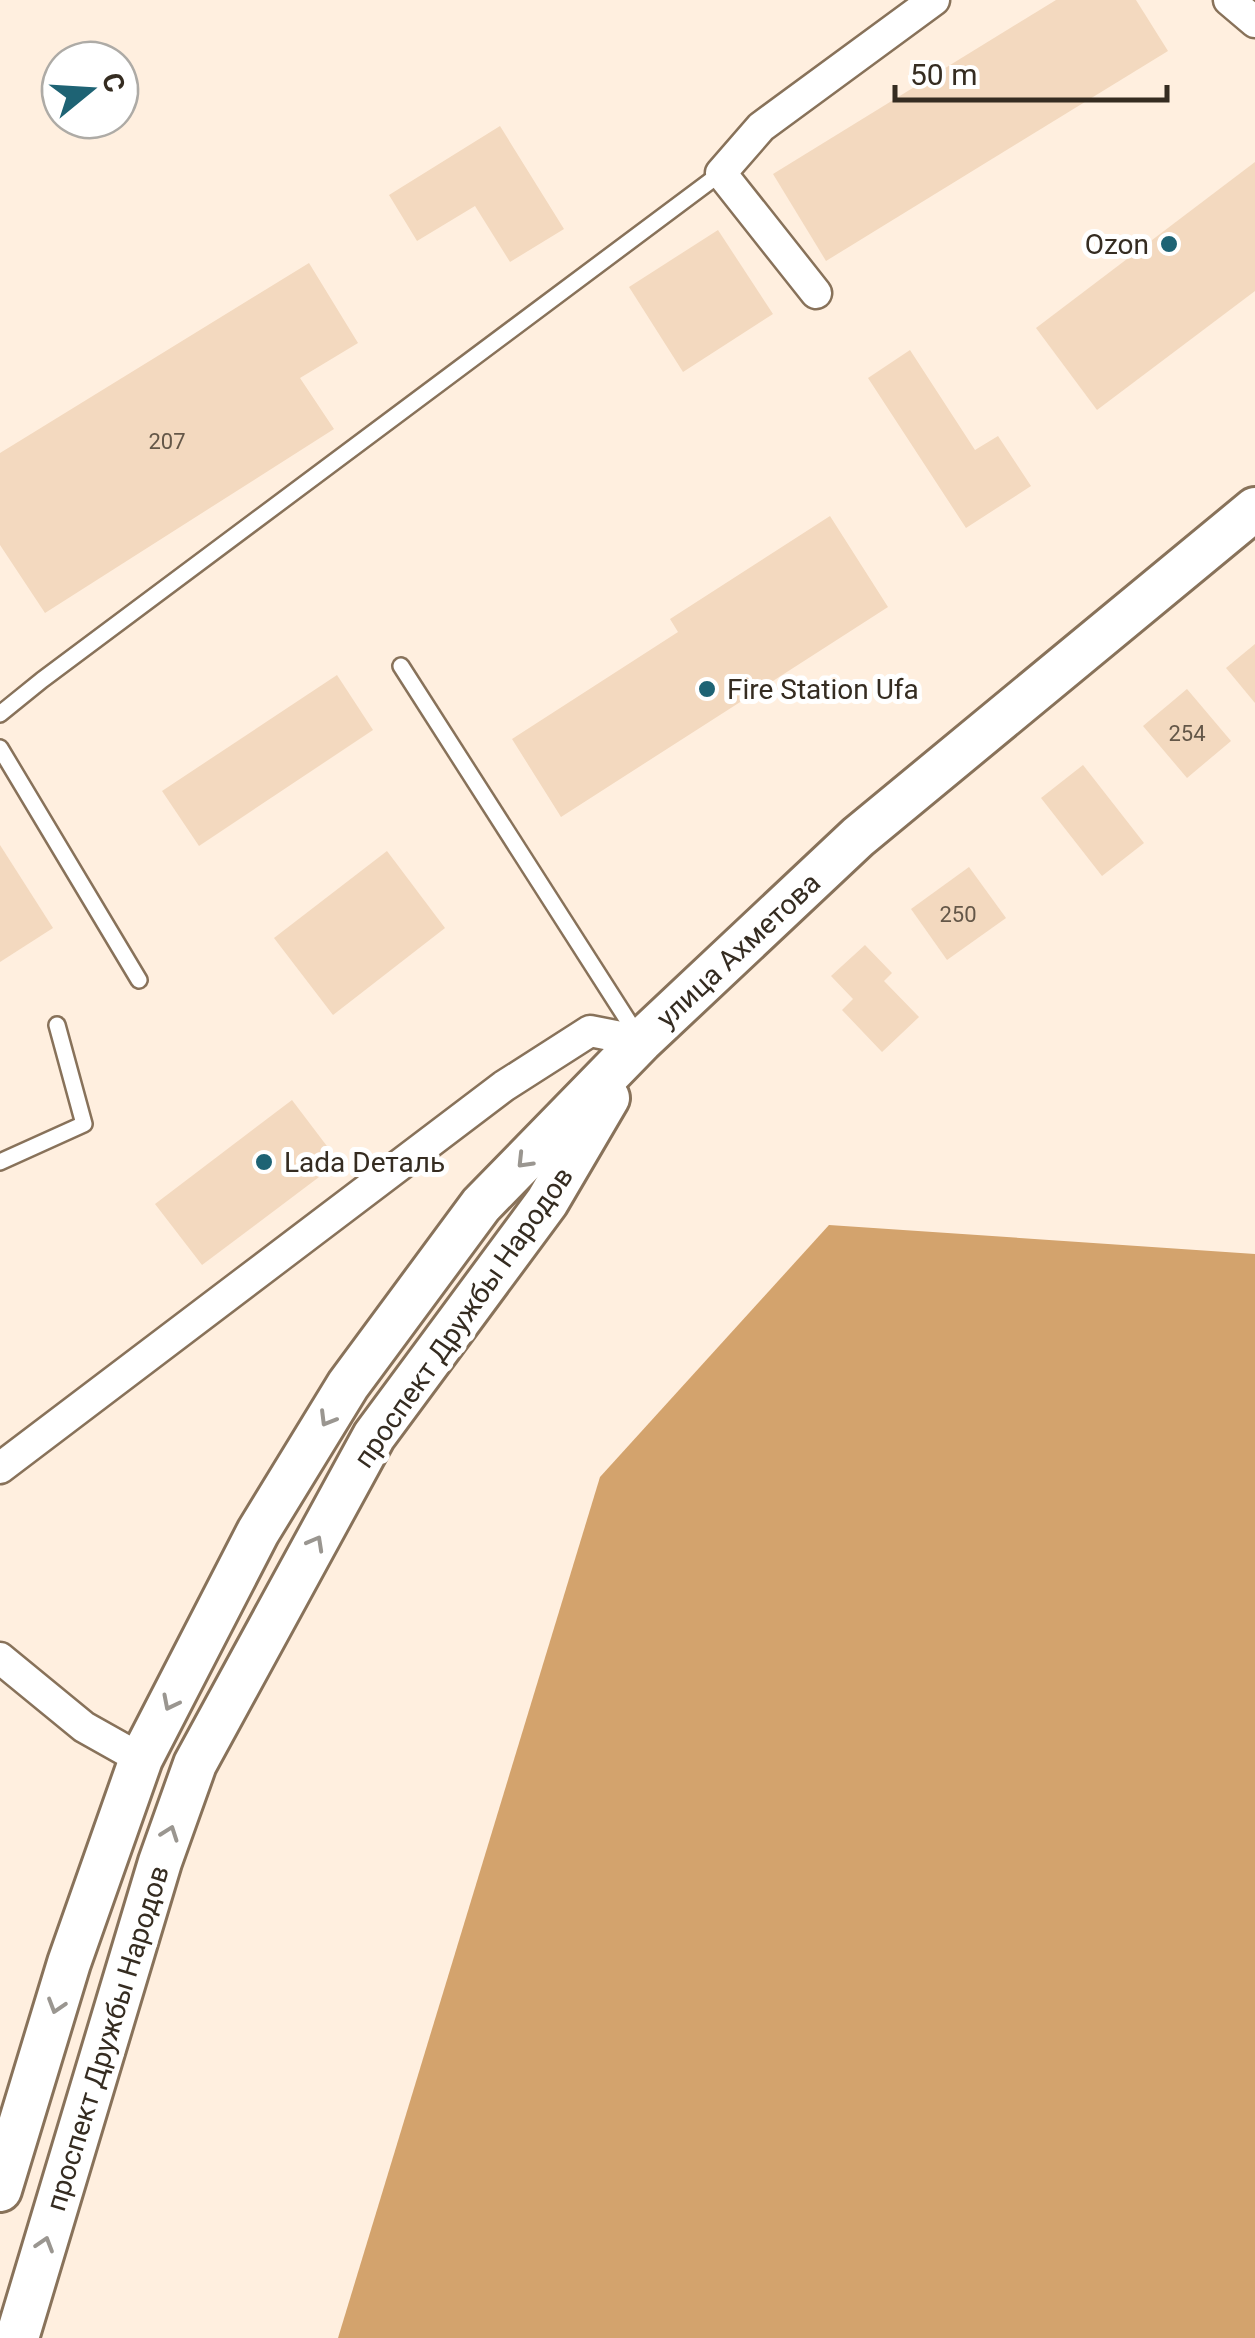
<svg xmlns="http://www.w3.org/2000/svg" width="1255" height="2338" font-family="Roboto,sans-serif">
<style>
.forest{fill:#d3a36d}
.building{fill:#f3d9bf}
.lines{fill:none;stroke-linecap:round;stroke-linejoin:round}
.service-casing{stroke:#88725a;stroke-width:20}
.minor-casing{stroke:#88725a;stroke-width:35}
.secondary-casing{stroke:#88725a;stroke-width:48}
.service{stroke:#fff;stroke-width:15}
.minor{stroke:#fff;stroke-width:30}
.secondary{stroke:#fff;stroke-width:42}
.oneway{stroke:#9a9690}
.poi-dot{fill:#1e6374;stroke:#fff;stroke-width:4}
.labels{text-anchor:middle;stroke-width:10;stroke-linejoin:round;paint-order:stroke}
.number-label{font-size:22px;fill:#645748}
.poi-label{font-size:28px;fill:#352c21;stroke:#fff;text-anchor:start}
.street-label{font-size:28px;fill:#352c21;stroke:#fff}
</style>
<rect width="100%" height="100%" fill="#ffefdf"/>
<path class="forest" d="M829,1225L1255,1254V2338H338L600,1477Z"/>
<g class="building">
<path d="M1056,0H1136L1168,51L826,261L773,174Z"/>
<path d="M500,126L564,229L510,262L475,206L417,241L389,195Z"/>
<path d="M1255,162V291L1097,410L1036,328Z"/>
<path d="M718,230L773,314L683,372L629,287Z"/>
<path d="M309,263L358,343L300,378L334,429L45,613L0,545V453Z"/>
<path d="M910,350L975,450L998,436L1031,486L966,528L868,378Z"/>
<path d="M830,516L888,607L561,817L512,739L678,632L670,619Z"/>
<path d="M1255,644V703L1226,668Z"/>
<path d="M337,675L373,730L199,846L162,791Z"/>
<path d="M1187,689L1231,741L1187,778L1143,726Z"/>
<path d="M1083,765L1144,843L1102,876L1041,798Z"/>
<path d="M0,845L53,928L0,962Z"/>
<path d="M387,851L445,928L333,1015L274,938Z"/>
<path d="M969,867L1006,918L947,960L911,909Z"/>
<path d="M865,945L892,973L884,981L919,1017L882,1052L842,1010L853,999L831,976Z"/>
<path d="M292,1100L339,1162L202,1265L155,1204Z"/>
</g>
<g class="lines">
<g class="service-casing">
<g id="service">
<path d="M401,666L639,1038"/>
<path d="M0,714L42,680L721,173"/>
<path d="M0,748L139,980"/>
<path d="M0,1162L84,1124L57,1025"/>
</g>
</g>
<g class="minor-casing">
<g id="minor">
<path d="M1229,0L1255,22"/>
<path d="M816,293L721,173L761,127L934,0"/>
<path d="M0,1468L504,1086L590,1031L641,1041"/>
<path d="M0,1658L84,1727L141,1759"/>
</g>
</g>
<g class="secondary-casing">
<g id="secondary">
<path d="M0,2190L69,1963L141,1759L258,1532L348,1385L481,1205L641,1041L858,837L1255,509"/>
<path d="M17,2338L160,1862L195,1764L374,1436L547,1202L608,1098"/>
</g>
</g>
<use href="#service" class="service"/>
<use href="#minor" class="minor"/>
<use href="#secondary" class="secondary"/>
</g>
<defs><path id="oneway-chevron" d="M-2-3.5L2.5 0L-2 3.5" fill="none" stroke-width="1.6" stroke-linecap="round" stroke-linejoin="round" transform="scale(2.5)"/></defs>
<g class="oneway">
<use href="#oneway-chevron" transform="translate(524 1161) rotate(134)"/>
<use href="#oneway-chevron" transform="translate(327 1419) rotate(121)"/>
<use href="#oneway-chevron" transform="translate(316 1543) rotate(-61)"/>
<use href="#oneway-chevron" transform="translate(170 1703) rotate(117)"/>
<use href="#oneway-chevron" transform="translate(170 1833) rotate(-70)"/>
<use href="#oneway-chevron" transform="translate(56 2006) rotate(107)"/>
<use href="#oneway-chevron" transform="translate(45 2244) rotate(-73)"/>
</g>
<g class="poi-dot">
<circle cx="1169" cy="244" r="10"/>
<circle cx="707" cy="689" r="10"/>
<circle cx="264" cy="1162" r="10"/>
</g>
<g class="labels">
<g class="number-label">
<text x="167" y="449">207</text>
<text x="1187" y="741">254</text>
<text x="958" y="922">250</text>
</g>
<g class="poi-label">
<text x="1149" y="254" text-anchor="end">Ozon</text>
<text x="727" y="699">Fire Station Ufa</text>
<text x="284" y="1172">Lada Dеталь</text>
</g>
<g class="street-label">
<text transform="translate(738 950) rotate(-43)" y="10">улица Ахметова</text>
<text transform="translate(463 1317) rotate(-55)" y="10">проспект Дружбы Народов</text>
<text transform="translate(107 2038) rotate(-73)" y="10">проспект Дружбы Народов</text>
</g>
</g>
<g transform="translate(90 90) rotate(72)"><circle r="48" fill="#ffffff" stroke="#aeaba6" stroke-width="2.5"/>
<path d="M0-8L18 38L0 25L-18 38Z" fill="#1e6374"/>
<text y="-15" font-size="28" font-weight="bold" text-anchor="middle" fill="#352c21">С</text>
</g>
<path d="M895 85v15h272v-15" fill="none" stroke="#352c21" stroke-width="5"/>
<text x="910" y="85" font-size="30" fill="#352c21" stroke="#ffffff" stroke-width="8" paint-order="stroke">50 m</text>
</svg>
